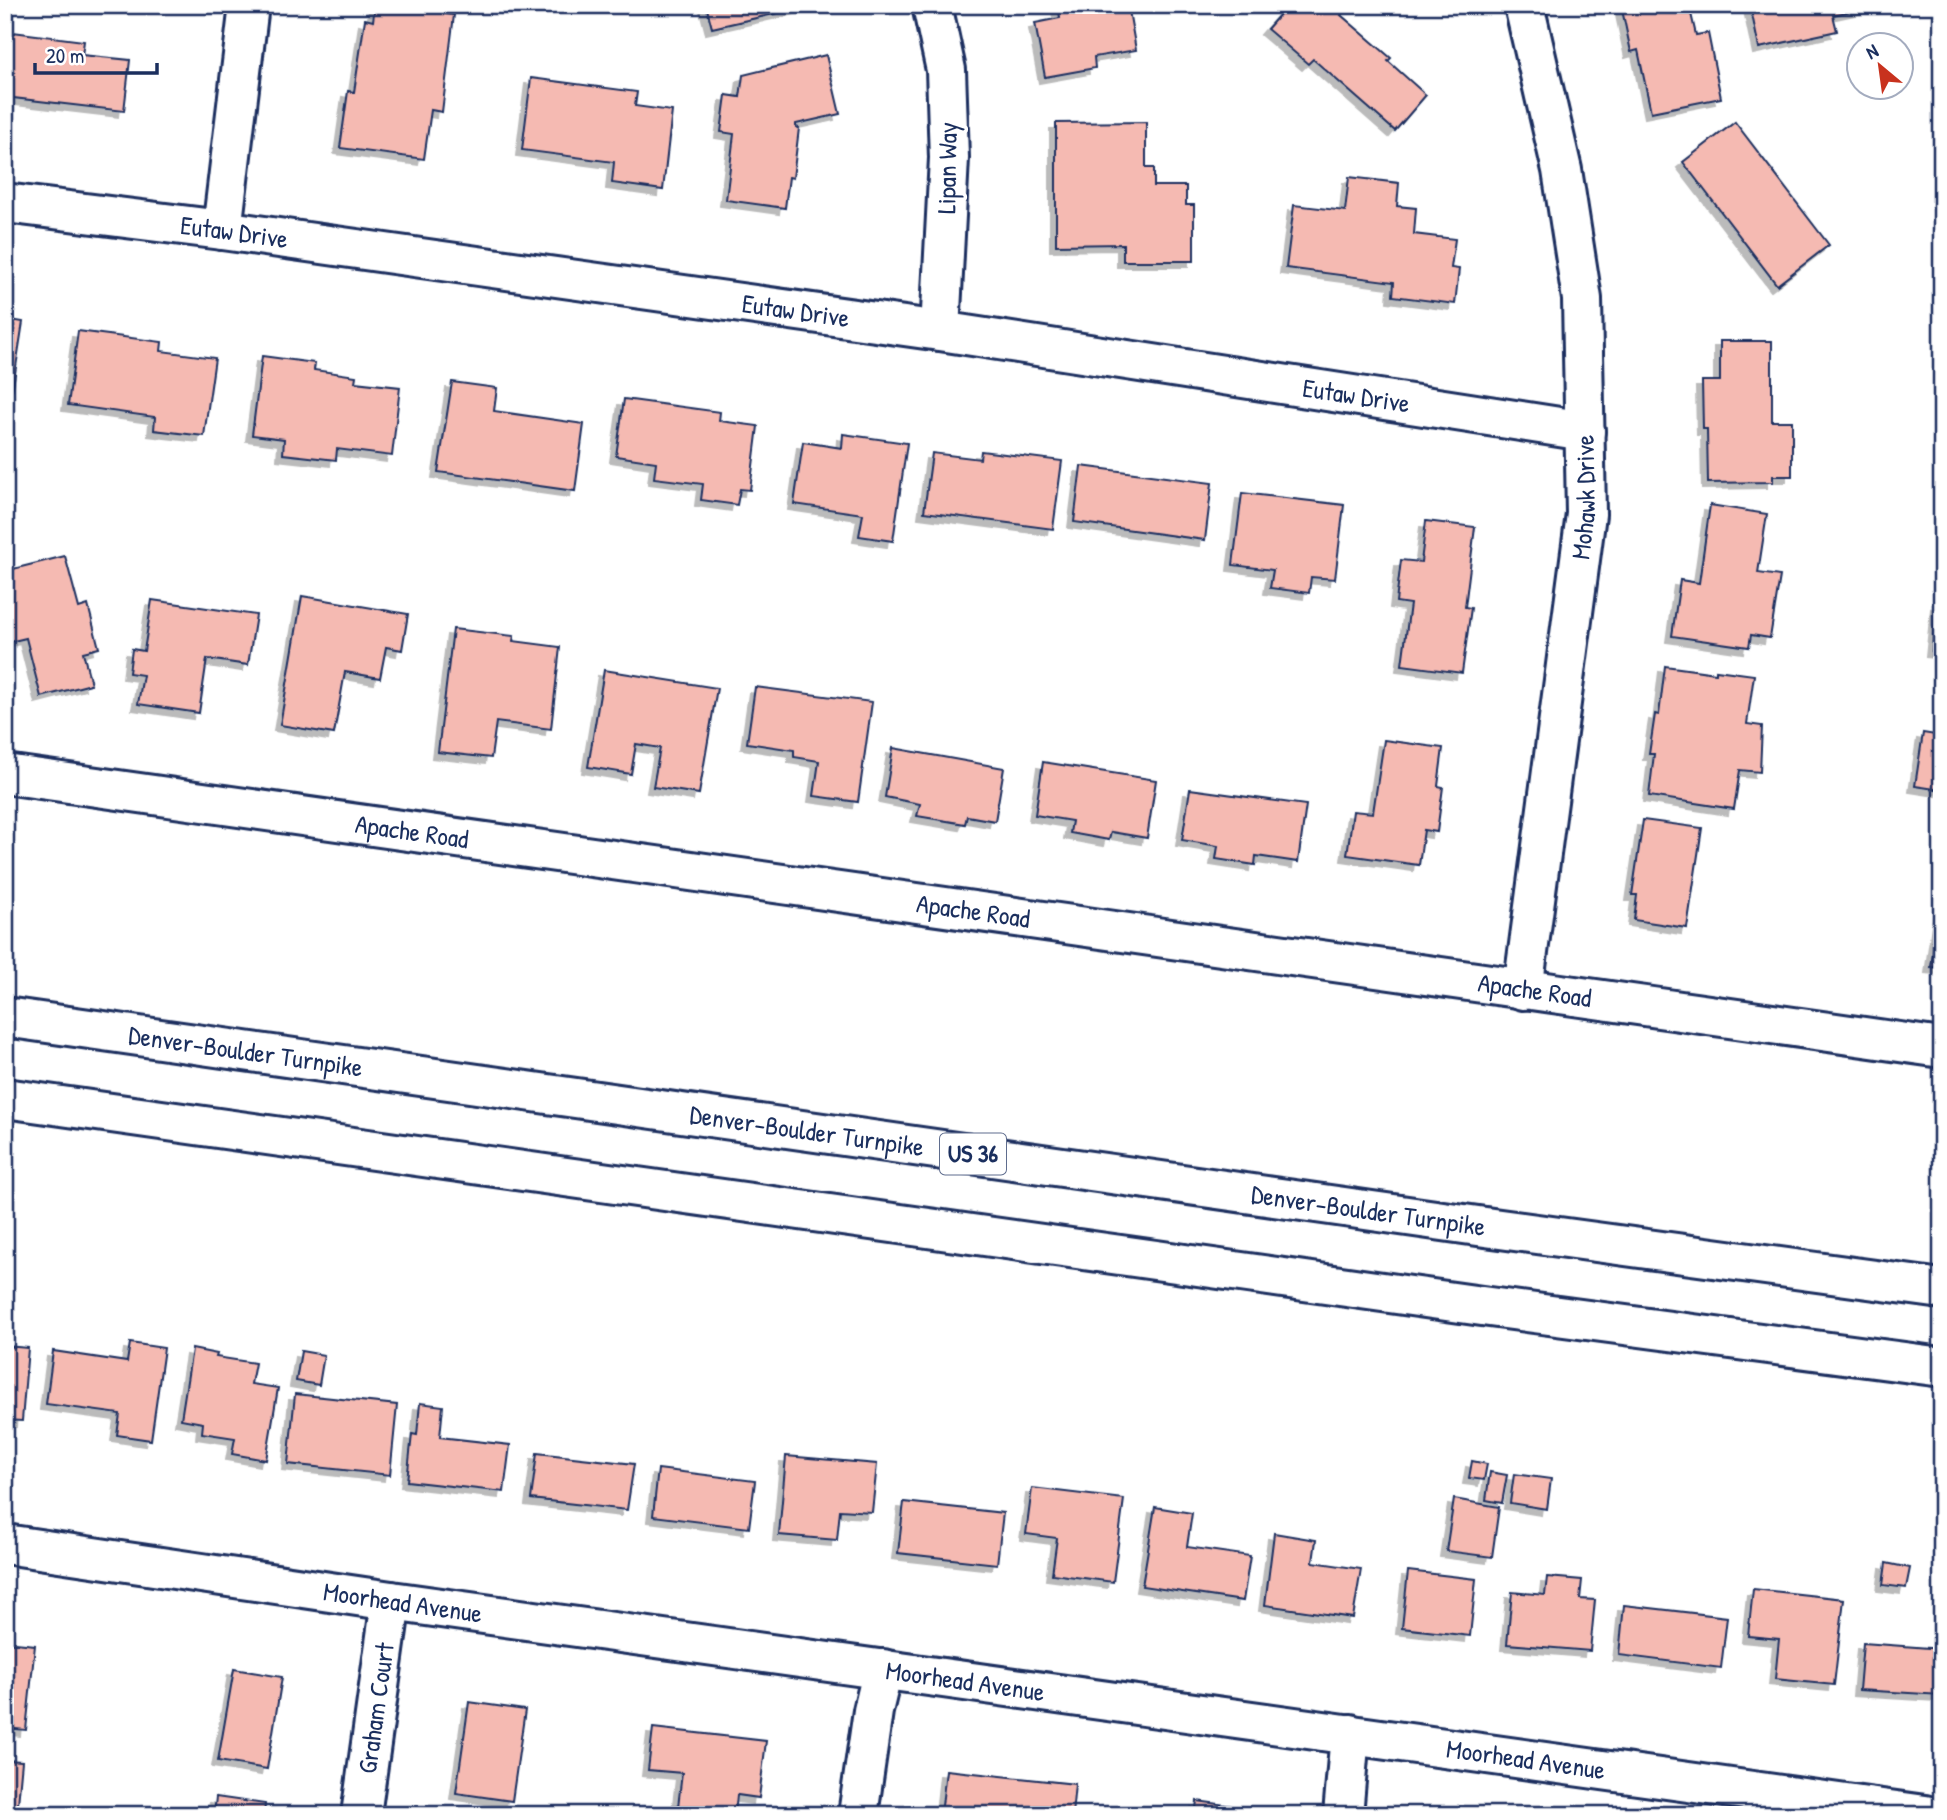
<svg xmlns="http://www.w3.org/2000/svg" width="1947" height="1820" font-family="'Patrick Hand',sans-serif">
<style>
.building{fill:#f5bab2;stroke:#1b2f5e;stroke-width:2;filter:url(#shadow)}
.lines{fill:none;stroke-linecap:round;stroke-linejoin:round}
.minor-casing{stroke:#1b2f5e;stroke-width:44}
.highway-casing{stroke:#1b2f5e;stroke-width:44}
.minor{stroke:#fff;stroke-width:38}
.highway{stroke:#fff;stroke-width:38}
.labels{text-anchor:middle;stroke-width:7;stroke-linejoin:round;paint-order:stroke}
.shield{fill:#fff;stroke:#5f6d8e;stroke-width:2}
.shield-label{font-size:24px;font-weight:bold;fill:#1b2f5e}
.street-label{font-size:26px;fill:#1b2f5e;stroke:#fff}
</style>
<defs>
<filter id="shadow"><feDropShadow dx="-6" dy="6" stdDeviation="0" flood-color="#0004"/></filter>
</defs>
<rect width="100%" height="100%" fill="#fff"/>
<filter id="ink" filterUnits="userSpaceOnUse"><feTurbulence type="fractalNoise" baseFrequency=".0143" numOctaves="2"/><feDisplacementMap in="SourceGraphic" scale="14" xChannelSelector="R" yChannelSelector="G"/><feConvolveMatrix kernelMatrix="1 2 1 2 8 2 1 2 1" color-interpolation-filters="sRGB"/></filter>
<g filter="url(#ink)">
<g class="building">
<path d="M375,5H447L445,14L454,15L442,112L431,110L424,159L340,148L348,91L354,92L365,19L373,21Z"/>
<path d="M706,5H814L712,28Z"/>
<path d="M1058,5H1128L1136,50L1094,57L1095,68L1045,77L1035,23L1060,18Z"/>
<path d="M1288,5H1349L1341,15L1391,58L1388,61L1426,95L1395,131L1313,59L1308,64L1267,29Z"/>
<path d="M1621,5H1689L1696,35L1708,33L1721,98L1651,112L1638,50L1631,52Z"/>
<path d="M1750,5H1870V7L1833,15L1837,31L1759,48Z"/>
<path d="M5,31L84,41L82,55L130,60L124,111L5,97Z"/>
<path d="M826,55L840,114L796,124V127L799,128L793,178L789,177L785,208L726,200L734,134L721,132L726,95L740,97L743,75Z"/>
<path d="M531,78L637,92L635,106L672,111L663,190L612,183L614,162L522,150Z"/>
<path d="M1146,122V168H1154V186H1186V205H1194V261H1123V244L1056,245V123Z"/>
<path d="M1735,122L1829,245L1777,285L1683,162Z"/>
<path d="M1349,177L1399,183L1397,206L1416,208L1414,234L1455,239L1451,268L1459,269L1455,304L1393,296L1394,282L1286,268L1294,205L1345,211Z"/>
<path d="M5,319L23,322L11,399L5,398Z"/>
<path d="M78,331L162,342L161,351L215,358L204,436L154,430L155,417L68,405Z"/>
<path d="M1720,341H1772V421H1792V476H1773V482L1708,483L1707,429H1703L1702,381H1720Z"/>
<path d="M262,356L315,363L314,370L356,376L355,382L400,387L392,456L337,449L336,460L283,454L284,439L252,435Z"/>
<path d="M452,382L497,388L494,411L584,424L575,491L438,472Z"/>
<path d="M624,399L720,412L719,421L758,426L750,490L740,489L737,505L701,500L703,484L654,478L656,462L616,456Z"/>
<path d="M843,434L907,443L893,541L859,536L863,514L794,504L803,442L842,448Z"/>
<path d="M981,451L1062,461L1053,529L924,512L932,453L980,459Z"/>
<path d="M1081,466L1212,483L1205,540L1074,522Z"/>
<path d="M1242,493L1344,505L1335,579L1311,577L1309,593L1270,588L1273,570L1233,565Z"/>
<path d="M1710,505L1767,514L1758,573L1780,576L1770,638L1751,635L1749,647L1672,636L1680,580L1699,583Z"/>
<path d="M1426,521L1475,527L1465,607L1471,608L1462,673L1402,665L1410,604L1396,602L1401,560L1421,562Z"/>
<path d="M65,556L79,608L88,605L99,648L83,652L91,684L41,697L26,638L5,643V571Z"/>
<path d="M302,596L408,614L402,650L386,647L380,678L345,672L334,734L280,725Z"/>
<path d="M152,600L256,615L248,665L207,659L199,713L138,704L143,675L129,673L132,649L144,651Z"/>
<path d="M1937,603L1942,604V652L1932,651Z"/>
<path d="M453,629L514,636L513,641L560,647L551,729L496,722L491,758L438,752Z"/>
<path d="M1665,666L1716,673V670L1754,675L1747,724L1762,726L1760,772L1740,770L1734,809L1649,796L1654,754H1649L1655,714L1659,715Z"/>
<path d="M604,670L717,688L699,794L653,787L660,748L636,744L631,774L588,767Z"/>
<path d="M755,687L872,702L858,802L814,796L819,761L794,757V750L747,743Z"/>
<path d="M1923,733L1942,736V790L1915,786Z"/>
<path d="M1384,740L1443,748L1438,786L1443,787L1437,832L1424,830L1419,865L1347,855L1353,811L1373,813Z"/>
<path d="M893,748L1004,768L995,821L967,816L965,824L917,816L920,804L885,797Z"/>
<path d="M1043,762L1156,780L1147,838L1111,832L1109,840L1070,833L1072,821L1035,815Z"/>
<path d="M1190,789L1306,805L1298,862L1256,856L1255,865L1216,859L1218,846L1182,840Z"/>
<path d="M1643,820L1702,828L1687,928L1634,920L1637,895H1632Z"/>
<path d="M1942,892V968L1931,967Z"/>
<path d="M130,1343L164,1348L151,1440L117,1435L120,1414L46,1404L53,1351L127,1362Z"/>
<path d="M5,1346L28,1348L22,1421L5,1420Z"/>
<path d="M192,1349L217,1354L216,1357L255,1363L251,1384L278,1388L266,1460L232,1454L235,1438L202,1433L203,1423L181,1419Z"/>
<path d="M301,1351L324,1355L319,1385L296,1381Z"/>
<path d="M295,1394L397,1405L390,1475L288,1464Z"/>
<path d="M420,1403L443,1406L440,1437L510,1445L504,1492L407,1481L412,1434L417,1435Z"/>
<path d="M537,1453L634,1464L627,1510L531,1499Z"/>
<path d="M786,1456L877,1464L872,1512L840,1510L837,1540L779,1535Z"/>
<path d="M1472,1461L1487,1464L1484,1480L1469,1478Z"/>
<path d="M658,1469L755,1481L749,1528L653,1516Z"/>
<path d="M1490,1472L1507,1475L1502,1503L1486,1500Z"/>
<path d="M1514,1474L1551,1479L1547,1509L1510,1503Z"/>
<path d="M1032,1488L1124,1499L1113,1582L1052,1574L1057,1538L1026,1534Z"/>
<path d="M1454,1499L1499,1507L1492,1557L1446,1551Z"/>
<path d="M904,1502L1003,1513L997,1564L898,1553Z"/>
<path d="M1155,1507L1192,1513L1187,1547L1250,1556L1243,1601L1142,1586Z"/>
<path d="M1274,1533L1316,1540L1313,1562L1361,1569L1353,1618L1265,1605Z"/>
<path d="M1886,1563L1910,1568L1906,1588L1883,1585Z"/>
<path d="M1408,1571L1476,1579L1470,1636L1402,1628Z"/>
<path d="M1547,1577L1582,1580L1580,1599L1595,1600L1590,1651L1507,1644L1512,1592L1545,1595Z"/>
<path d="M1753,1589L1844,1599L1834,1685L1775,1679L1779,1639L1748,1636Z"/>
<path d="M1624,1605L1727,1617L1721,1668L1619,1655Z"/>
<path d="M5,1642L35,1645L26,1730L5,1728Z"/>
<path d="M1863,1643L1942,1649V1695L1859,1690Z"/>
<path d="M234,1669L282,1677L267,1769L218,1761Z"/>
<path d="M469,1702L525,1710L512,1801L456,1793Z"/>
<path d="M653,1728L766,1741L759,1798L737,1795L735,1815H677L682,1773L648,1770Z"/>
<path d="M5,1760L22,1761L17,1815H5Z"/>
<path d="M946,1770L1075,1784L1072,1815H941Z"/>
<path d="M216,1797L265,1804L264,1815H214Z"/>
<path d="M1197,1801L1248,1808L1247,1815H1195Z"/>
</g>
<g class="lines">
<g class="minor-casing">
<g id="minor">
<path d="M932,5L946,70L949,158L940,331"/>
<path id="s1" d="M5,203L222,230L940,331L1585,431"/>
<path d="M222,230L249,5"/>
<path id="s2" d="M5,774L1942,1048"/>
<path id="s3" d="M1523,990L1586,514L1582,299L1562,170L1524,5"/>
<path id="s4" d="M5,1544L391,1601L1925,1815"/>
<path id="s5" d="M361,1815L391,1601"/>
<path d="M858,1815L873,1711L883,1669"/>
<path d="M1343,1815L1350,1734"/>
</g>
</g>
<g class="highway-casing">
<g id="highway">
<path id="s6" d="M5,1017L1478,1226L1942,1289"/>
<path d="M5,1098L1482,1306L1942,1367"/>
</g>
</g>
<use href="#minor" class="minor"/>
<use href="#highway" class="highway"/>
</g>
</g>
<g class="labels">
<rect class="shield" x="940" y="1133.5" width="66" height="41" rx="5"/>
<g class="shield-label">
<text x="973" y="1162">US 36</text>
</g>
<g class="street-label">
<text transform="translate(947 168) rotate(-89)" y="9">Lipan Way</text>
<text dy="9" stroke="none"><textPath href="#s1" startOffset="231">Eutaw Drive</textPath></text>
<text dy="9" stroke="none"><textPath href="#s1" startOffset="798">Eutaw Drive</textPath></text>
<text dy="9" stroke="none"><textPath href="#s1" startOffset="1365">Eutaw Drive</textPath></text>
<text dy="9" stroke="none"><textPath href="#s3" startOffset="497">Mohawk Drive</textPath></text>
<text dy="9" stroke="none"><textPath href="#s2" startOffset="411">Apache Road</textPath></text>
<text dy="9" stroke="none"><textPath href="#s2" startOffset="978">Apache Road</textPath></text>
<text dy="9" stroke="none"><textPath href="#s2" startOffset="1545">Apache Road</textPath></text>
<text dy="9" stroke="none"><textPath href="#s6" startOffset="243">Denver–Boulder Turnpike</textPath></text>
<text dy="9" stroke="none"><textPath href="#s6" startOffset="810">Denver–Boulder Turnpike</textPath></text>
<text dy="9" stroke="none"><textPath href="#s6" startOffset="1377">Denver–Boulder Turnpike</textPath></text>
<text dy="9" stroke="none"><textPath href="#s4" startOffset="402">Moorhead Avenue</textPath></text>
<text dy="9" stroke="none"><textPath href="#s4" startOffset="970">Moorhead Avenue</textPath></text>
<text dy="9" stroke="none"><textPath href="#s5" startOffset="108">Graham Court</textPath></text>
<text dy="9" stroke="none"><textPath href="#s4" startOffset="1536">Moorhead Avenue</textPath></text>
</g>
</g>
<rect width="1947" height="1820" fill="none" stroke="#fff" stroke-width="28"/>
<rect x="14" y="14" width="1919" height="1792" fill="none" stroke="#1b2f5e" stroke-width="2.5" filter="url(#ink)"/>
<g transform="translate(1880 66) rotate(331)"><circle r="33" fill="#ffffff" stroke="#a4acbf" stroke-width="2"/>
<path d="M0-5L12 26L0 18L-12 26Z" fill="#c8321e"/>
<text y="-10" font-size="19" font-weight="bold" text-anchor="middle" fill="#1b2f5e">N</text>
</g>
<path d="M35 63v10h122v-10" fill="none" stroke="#1b2f5e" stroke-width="3.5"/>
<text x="46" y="63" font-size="21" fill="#1b2f5e" stroke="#ffffff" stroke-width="5" paint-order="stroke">20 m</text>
</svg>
